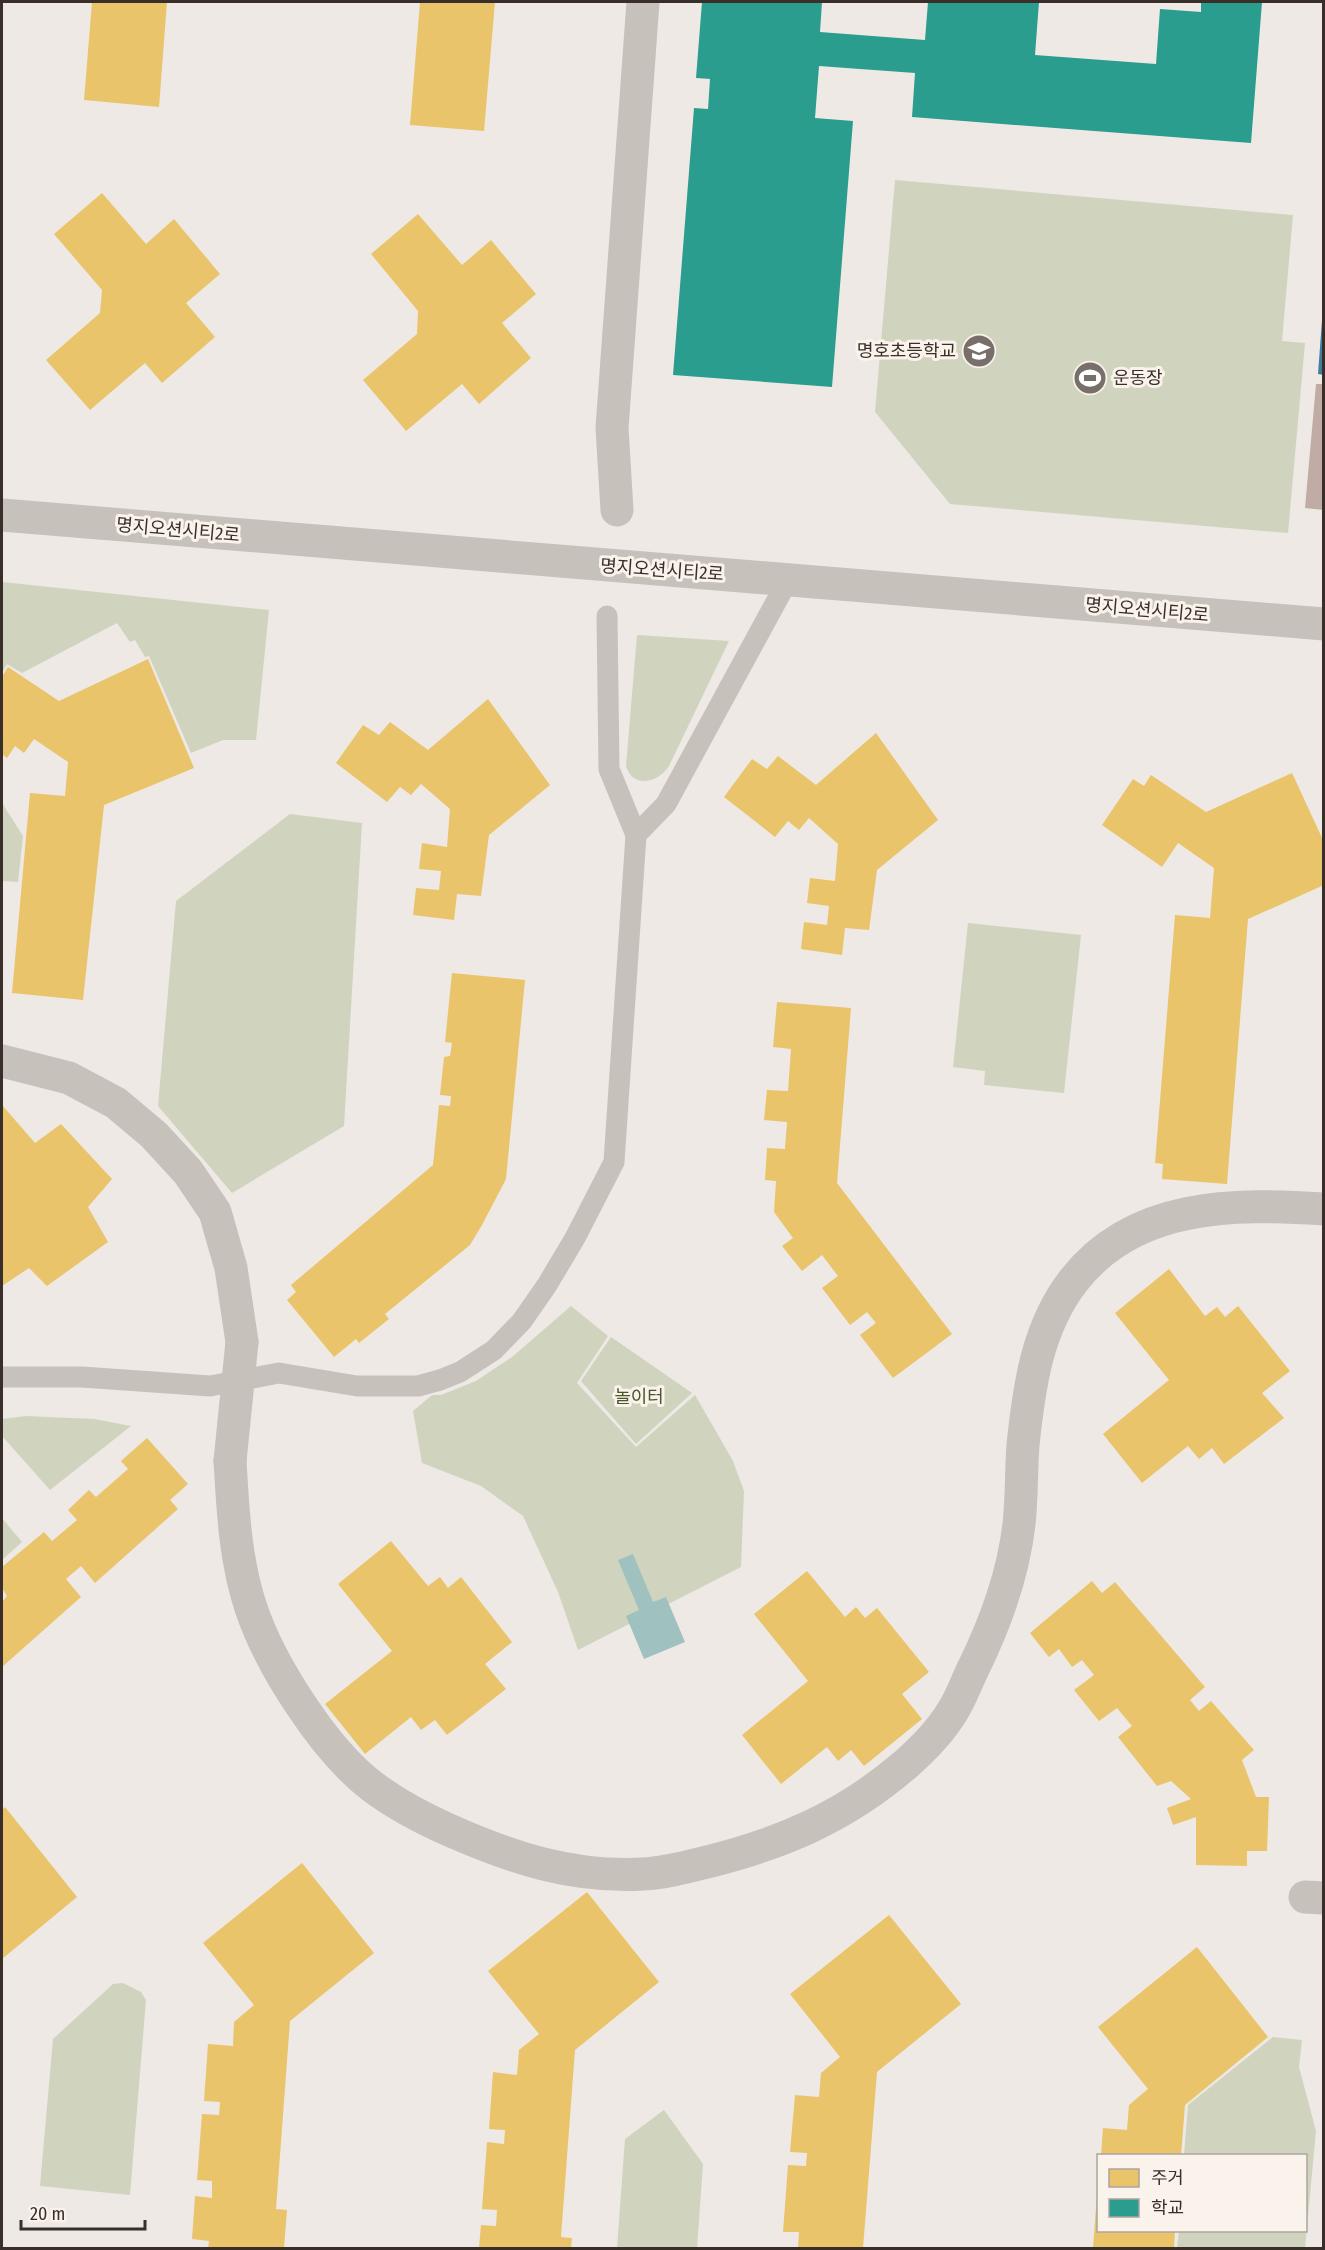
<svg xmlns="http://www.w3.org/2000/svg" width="1325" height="2250" font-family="'Fira Sans Condensed','Noto Sans KR',sans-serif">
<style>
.green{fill:#d0d4be}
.water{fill:#9fc1c0}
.homes{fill:#e9c46a}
.schools{fill:#2a9d8f}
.public{fill:#457b9d}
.building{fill:#c1aca5}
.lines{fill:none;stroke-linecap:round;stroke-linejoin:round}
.lane{stroke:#c7c1bc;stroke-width:21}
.street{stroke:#c7c1bc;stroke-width:33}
.street-bridge{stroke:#c7c1bc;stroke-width:33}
.labels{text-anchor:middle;stroke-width:6;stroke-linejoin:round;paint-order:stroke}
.poi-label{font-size:18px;fill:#392e2a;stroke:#faf3eb;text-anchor:end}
.street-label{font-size:18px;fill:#392e2a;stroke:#faf3eb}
.park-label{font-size:18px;fill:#4a572d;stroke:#faf3eb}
</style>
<rect width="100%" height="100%" fill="#eee9e4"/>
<g class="green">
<path d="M895,180L1293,215L1282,341L1305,343L1288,533L950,504L875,412Z"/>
<path d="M2,582L269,610L256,740H223L191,753L149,656L145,657L135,640L130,642L117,623L22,673L7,664L2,673Z"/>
<path d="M637,635L729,641L669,766C658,783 633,789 626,766Z"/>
<path d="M2,803L23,836L18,882L2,881Z"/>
<path d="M290,814L362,823L344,1126L232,1193L158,1106L176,901Z"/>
<path d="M968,923L1081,935L1064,1093L984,1085L985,1071L953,1067Z"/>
<path d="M571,1306L608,1336L577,1383L636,1447L695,1395L733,1461L744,1491L741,1567L578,1650L558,1592L523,1516L481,1486L422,1463L413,1411L432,1395H441L476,1381L512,1357Z"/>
<path d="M611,1337L692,1393L636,1444L581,1381Z"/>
<path d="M26,1416L94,1419L131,1426L50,1490L2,1436V1419Z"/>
<path d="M2,1518L22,1542L2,1560Z"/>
<path d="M123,1983L141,1992L146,2000L130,2195L40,2186L53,2039L113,1984Z"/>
<path d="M1273,2037L1302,2040L1299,2067L1316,2131L1305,2248H1177L1179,2231L1306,2230V2156L1184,2155L1188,2105Z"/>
<path d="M664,2110L703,2164L697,2248H617L625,2139Z"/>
</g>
<path class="water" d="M633,1554L653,1602L666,1597L685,1642L644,1659L626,1616L639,1610L618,1560Z"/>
<g class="homes">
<path d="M92,2H167L159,107L84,100Z"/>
<path d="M420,2H495L484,131L410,125Z"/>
<path d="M102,193L146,244L174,219L220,274L186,303L215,337L162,383L145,363L90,410L46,360L100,313L102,290L54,234Z"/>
<path d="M418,214L462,265L491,240L536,294L502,323L531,358L479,404L462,384L406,431L363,380L417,334L418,311L371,254Z"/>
<path d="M148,659L194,768L104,805L83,1000L12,993L30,793L65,796L68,762L34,739L24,753L15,746L7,758L2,754V677L8,667L59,701Z"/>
<path d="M488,699L550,785L489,835L481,896L457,894L454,920L413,915L416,888L439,890L441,871L419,869L422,843L447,847L450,809L421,784L411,795L400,787L387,802L336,763L363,725L379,735L390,722L428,750Z"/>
<path d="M876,733L938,820L877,870L869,930L845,928L842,955L801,949L804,922L827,925L829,906L807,903L810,878L835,881L838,844L809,818L799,830L788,821L775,837L724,797L752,759L767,769L778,756L816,785Z"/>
<path d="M1292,773L1324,842V885L1248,919L1227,1184L1162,1179L1163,1164L1155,1163L1175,915L1210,918L1214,868L1178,843L1162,867L1102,825L1133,779L1144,786L1151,775L1206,812Z"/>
<path d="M452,973L525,980L506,1179L482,1225L470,1245L385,1314L389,1319L359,1343L356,1339L334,1357L287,1300L296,1292L291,1285L433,1165L439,1105L450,1106L451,1096L440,1095L444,1057L450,1056L452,1043L445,1042Z"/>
<path d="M777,1002L851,1008L837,1183L952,1334L893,1378L860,1335L876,1323L867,1312L850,1325L822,1288L838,1276L822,1255L802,1271L782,1246L793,1238L774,1212L776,1181L765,1180L767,1148L785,1149L787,1122L764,1120L767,1090L788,1091L791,1049L773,1047Z"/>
<path d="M2,1105L35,1143L61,1124L112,1179L88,1207L108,1242L47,1286L29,1268L2,1286Z"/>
<path d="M1169,1269L1205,1316L1217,1307L1225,1317L1238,1306L1290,1371L1262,1393L1284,1418L1224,1464L1212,1448L1199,1459L1188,1446L1142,1483L1103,1434L1169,1380L1115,1313Z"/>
<path d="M147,1438L188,1484L170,1500L178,1509L95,1583L81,1566L66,1579L81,1597L2,1667V1602L7,1596L2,1588V1567L44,1532L52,1541L77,1520L68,1510L89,1490L96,1497L128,1469L121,1461Z"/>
<path d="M391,1541L428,1586L440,1577L448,1588L461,1577L512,1642L485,1664L506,1689L447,1735L435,1720L421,1730L411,1717L365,1754L325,1704L392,1651L338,1584Z"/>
<path d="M807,1571L845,1617L856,1607L865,1618L877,1608L929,1672L902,1694L922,1719L864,1766L851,1750L838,1761L827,1747L781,1784L742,1735L808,1681L754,1614Z"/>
<path d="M1092,1581L1102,1593L1115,1582L1205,1687L1190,1700L1199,1711L1211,1701L1254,1750L1242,1760L1256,1797H1269L1267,1851H1247V1866L1196,1865V1817L1173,1825L1167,1808L1191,1799L1171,1781L1157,1786L1118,1737L1132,1726L1117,1708L1099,1721L1074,1690L1094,1675L1082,1660L1072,1667L1059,1649L1049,1657L1030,1633Z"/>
<path d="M5,1807L77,1897L2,1959V1810Z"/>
<path d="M302,1863L374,1953L290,2021L276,2209L287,2210L284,2248H208L209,2241L192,2239L195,2196L212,2198V2181L197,2180L202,2114L219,2115L220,2102L204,2101L208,2044L233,2046L234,2022L254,2005L203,1943Z"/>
<path d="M587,1892L659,1982L575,2050L561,2237L572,2238L571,2248H479L481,2225L496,2226L497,2210L482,2209L487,2142L504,2144L505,2130L489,2129L493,2072L517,2075L519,2050L539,2034L488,1971Z"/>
<path d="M889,1915L961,2004L877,2072L863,2248H798L799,2232H783L788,2165L806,2166L807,2153L790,2152L795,2095L819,2097L821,2073L840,2057L790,1994Z"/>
<path d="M1197,1947L1268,2037L1185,2105L1181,2156H1101L1103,2128L1127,2130L1129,2105L1148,2089L1098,2027Z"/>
<path d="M1097,2194H1098V2230H1175L1174,2248H1093Z"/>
</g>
<path class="schools" d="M702,2H822L820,32L925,40L928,2H1039L1035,55L1156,64L1160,9L1201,12V2H1262L1251,143L912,117L915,73L819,66L815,118L853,121L832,387L673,375L694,108L708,109L710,79L696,78Z"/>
<path class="public" d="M1322,320H1324V375L1318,374Z"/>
<path class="building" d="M1316,384H1324V510L1305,508Z"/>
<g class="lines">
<g class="lane">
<path d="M636,835L666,804L788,580"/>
<path d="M2,1377H82L210,1386L279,1373L357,1386H418L440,1380L460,1372L494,1350L522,1321L547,1285L575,1238L614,1162L636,835L609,769L607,616"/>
</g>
<g class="street">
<path d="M617,510L612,428L643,2"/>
<path d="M2,515L1324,624"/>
<path d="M2,1061L69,1078L116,1103L154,1135L188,1172L215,1212L231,1268L242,1342"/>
<path d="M230,1461C233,1511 235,1560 251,1608C270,1665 325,1751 373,1787C397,1805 422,1818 449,1830C512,1858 573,1878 643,1874C664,1873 683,1868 703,1863C781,1844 845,1817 906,1764C923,1749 940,1732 952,1712C960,1700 965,1686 971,1673C995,1625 1013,1577 1019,1524C1022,1497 1021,1471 1023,1445C1029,1387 1037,1327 1074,1280C1134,1203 1234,1203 1324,1209"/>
<path d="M1305,1897L1324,1898"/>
</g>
<path class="street-bridge" d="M230,1461L242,1342"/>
</g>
<defs>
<g id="school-disc" transform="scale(1.725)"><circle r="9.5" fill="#786f6b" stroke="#faf3eb"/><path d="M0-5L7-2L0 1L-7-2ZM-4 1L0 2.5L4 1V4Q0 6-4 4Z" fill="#fff"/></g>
<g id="stadium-disc" transform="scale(1.725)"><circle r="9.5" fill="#786f6b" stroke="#faf3eb"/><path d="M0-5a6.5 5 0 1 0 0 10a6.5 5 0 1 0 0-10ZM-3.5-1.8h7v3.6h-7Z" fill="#fff"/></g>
</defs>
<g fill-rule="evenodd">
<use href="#school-disc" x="979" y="351"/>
<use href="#stadium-disc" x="1090" y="378"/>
</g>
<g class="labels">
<g class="poi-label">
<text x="956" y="357">명호초등학교</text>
<text x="1113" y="384" text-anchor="start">운동장</text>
</g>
<g class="street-label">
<text transform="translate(178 530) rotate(5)" y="6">명지오션시티2로</text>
<text transform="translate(662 570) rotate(4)" y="6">명지오션시티2로</text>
<text transform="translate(1147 610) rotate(5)" y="6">명지오션시티2로</text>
</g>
<g class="park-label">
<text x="639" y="1403">놀이터</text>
</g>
</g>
<rect width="1325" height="2250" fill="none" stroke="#392e2a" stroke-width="6"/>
<rect x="1097" y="2154" width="210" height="78" fill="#faf3eb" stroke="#ada49e" stroke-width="1.5"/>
<rect x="1109" y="2169" width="30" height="18" fill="#e9c46a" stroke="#ada49e" stroke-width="1.5"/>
<text x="1151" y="2184" font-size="18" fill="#392e2a">주거</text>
<rect x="1109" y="2199" width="30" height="18" fill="#2a9d8f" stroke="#ada49e" stroke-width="1.5"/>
<text x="1151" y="2214" font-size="18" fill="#392e2a">학교</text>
<path d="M21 2220v9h124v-9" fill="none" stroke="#392e2a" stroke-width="3"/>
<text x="30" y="2220" font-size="18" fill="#392e2a" stroke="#faf3eb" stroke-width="4.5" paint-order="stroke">20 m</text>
</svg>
